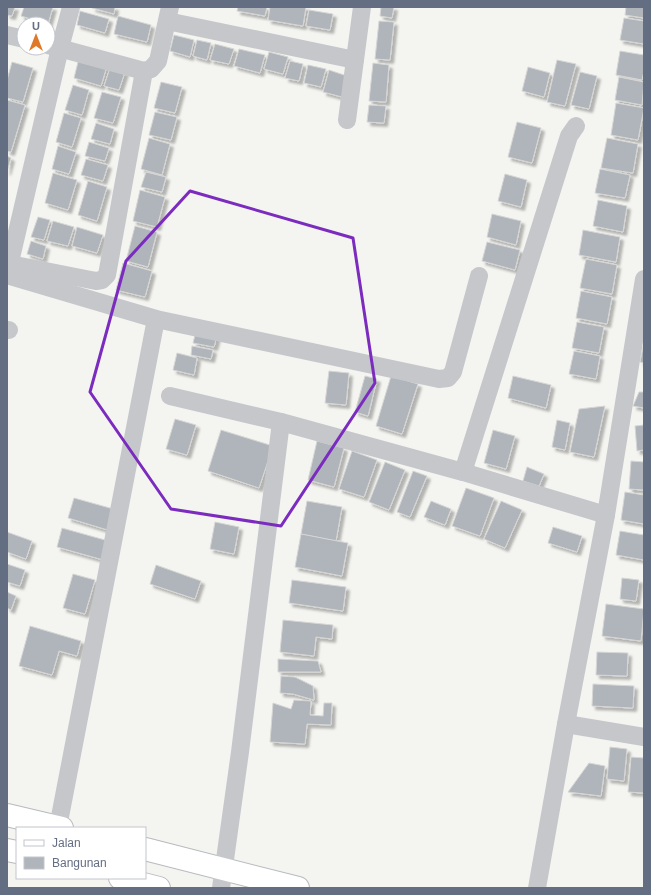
<svg xmlns="http://www.w3.org/2000/svg" width="651" height="895" font-family="Arial,sans-serif">
<style>
.building{fill:#b0b4bb;stroke:#d6d6d4;filter:url(#shadow)}
.lines{fill:none;stroke-linecap:round;stroke-linejoin:round}
.secondary-casing{stroke:#b7babf;stroke-width:24}
.minor{stroke:#c5c7cb;stroke-width:18}
.secondary{stroke:#fff;stroke-width:22}
.marked{fill:none;stroke:#7b2cbf;stroke-width:3;stroke-linejoin:round}
</style>
<defs>
<filter id="shadow"><feDropShadow dx="3.5" dy="3.5" stdDeviation="1" flood-color="#0004"/></filter>
</defs>
<rect width="100%" height="100%" fill="#f4f5f1"/>
<g class="building">
<path d="M7,7H15L12,16L7,15Z"/>
<path d="M24,7H53L48,24L21,16Z"/>
<path d="M92,7H115L114,14L92,8Z"/>
<path d="M238,7H267L265,16L237,11Z"/>
<path d="M270,7H306L303,26L268,20Z"/>
<path d="M381,7H394L392,18L380,16Z"/>
<path d="M626,7H644V18L625,15Z"/>
<path d="M309,10L333,14L330,30L306,26Z"/>
<path d="M80,11L109,19L105,33L77,25Z"/>
<path d="M118,16L151,25L147,42L114,34Z"/>
<path d="M624,18L644,21V44L620,40Z"/>
<path d="M379,21L394,22L390,60L375,59Z"/>
<path d="M174,35L194,40L190,57L170,51Z"/>
<path d="M197,40L211,43L207,60L193,56Z"/>
<path d="M215,44L234,49L229,64L210,60Z"/>
<path d="M239,49L265,55L260,73L234,66Z"/>
<path d="M620,51L644,55V71L642,80L616,75Z"/>
<path d="M269,52L288,57L283,74L264,69Z"/>
<path d="M79,58L107,66L101,86L74,78Z"/>
<path d="M557,60L576,64L565,106L547,102Z"/>
<path d="M290,61L303,64L299,81L285,78Z"/>
<path d="M12,62L33,68L23,102L7,98V80Z"/>
<path d="M373,63L389,65L386,102L369,101Z"/>
<path d="M308,65L326,69L321,87L304,83Z"/>
<path d="M528,67L550,73L544,97L522,91Z"/>
<path d="M110,68L125,72L119,90L104,86Z"/>
<path d="M329,70L347,76L342,97L323,92Z"/>
<path d="M580,72L597,76L589,109L571,105Z"/>
<path d="M619,77L644,82L642,105L615,100Z"/>
<path d="M161,82L182,87L175,113L154,108Z"/>
<path d="M73,85L89,90L82,115L65,110Z"/>
<path d="M102,92L121,97L113,123L94,118Z"/>
<path d="M7,100L25,105L11,152L7,151Z"/>
<path d="M616,103L644,108L638,140L611,135Z"/>
<path d="M369,105L386,106L384,123L367,122Z"/>
<path d="M155,112L177,117L171,140L149,135Z"/>
<path d="M64,113L81,118L72,147L56,142Z"/>
<path d="M517,122L541,128L532,163L508,157Z"/>
<path d="M96,123L114,129L110,144L91,139Z"/>
<path d="M149,138L170,144L162,175L141,169Z"/>
<path d="M607,138L638,144L633,173L601,168Z"/>
<path d="M89,142L109,148L105,161L85,156Z"/>
<path d="M58,146L76,152L69,174L52,169Z"/>
<path d="M7,156L11,158L7,172Z"/>
<path d="M86,159L108,165L103,181L81,175Z"/>
<path d="M600,169L630,175L625,198L595,193Z"/>
<path d="M146,172L166,177L162,192L141,187Z"/>
<path d="M53,173L77,180L68,210L45,203Z"/>
<path d="M505,174L527,180L521,207L498,201Z"/>
<path d="M88,181L107,187L97,221L78,215Z"/>
<path d="M140,190L165,197L157,227L133,221Z"/>
<path d="M598,200L627,206L623,232L593,226Z"/>
<path d="M492,214L521,221L516,245L487,237Z"/>
<path d="M38,217L50,220L44,240L31,237Z"/>
<path d="M53,221L74,227L68,246L47,241Z"/>
<path d="M135,226L157,232L148,267L126,261Z"/>
<path d="M77,227L103,235L97,253L72,246Z"/>
<path d="M583,230L620,237L616,262L579,255Z"/>
<path d="M31,241L46,246L43,259L27,254Z"/>
<path d="M487,242L520,250L515,270L482,261Z"/>
<path d="M586,259L617,265L612,294L580,288Z"/>
<path d="M123,263L152,271L145,297L116,290Z"/>
<path d="M581,291L612,297L607,324L576,318Z"/>
<path d="M577,322L604,327L599,353L572,348Z"/>
<path d="M196,331L217,336L214,347L193,343Z"/>
<path d="M644,342V363L640,362Z"/>
<path d="M192,346L213,350L211,359L191,355Z"/>
<path d="M574,351L600,356L596,379L569,374Z"/>
<path d="M177,353L197,358L194,375L173,370Z"/>
<path d="M329,371L349,373L346,405L325,403Z"/>
<path d="M365,376L377,379L368,416L355,412Z"/>
<path d="M391,376L418,384L402,434L376,426Z"/>
<path d="M513,376L551,385L546,408L508,398Z"/>
<path d="M639,392H644V408L633,406Z"/>
<path d="M605,406L594,457L570,452L579,409Z"/>
<path d="M175,419L196,425L187,455L166,449Z"/>
<path d="M557,420L570,423L565,450L552,447Z"/>
<path d="M644,425V450L637,451L635,426Z"/>
<path d="M221,430L273,446L259,488L208,471Z"/>
<path d="M493,430L515,436L506,469L484,463Z"/>
<path d="M317,441L344,448L334,487L308,480Z"/>
<path d="M352,451L377,460L364,497L339,489Z"/>
<path d="M631,461L644,462V490L629,489Z"/>
<path d="M385,462L405,470L389,510L369,502Z"/>
<path d="M527,467L544,474L539,486L523,481Z"/>
<path d="M413,471L427,476L410,517L397,512Z"/>
<path d="M466,488L494,498L480,536L452,526Z"/>
<path d="M625,492L644,495V524L621,520Z"/>
<path d="M74,498L117,510L111,531L68,518Z"/>
<path d="M307,501L342,507L336,541L301,534Z"/>
<path d="M431,501L451,509L445,525L424,517Z"/>
<path d="M501,501L522,510L505,548L484,539Z"/>
<path d="M215,522L239,527L234,554L210,549Z"/>
<path d="M553,527L582,536L577,552L548,543Z"/>
<path d="M62,528L112,542L107,561L57,547Z"/>
<path d="M620,531L644,535V560L616,555Z"/>
<path d="M7,532L32,541L26,559L7,552Z"/>
<path d="M301,534L348,543L342,576L295,567Z"/>
<path d="M7,564L25,570L20,586L7,582Z"/>
<path d="M156,565L201,581L195,599L150,584Z"/>
<path d="M73,574L95,580L85,614L63,608Z"/>
<path d="M622,578L639,580L636,601L620,599Z"/>
<path d="M292,580L346,587L343,611L289,603Z"/>
<path d="M7,592L16,596L11,610L7,608Z"/>
<path d="M606,604L644,609L641,641L602,636Z"/>
<path d="M283,620L333,625L332,639L316,637L314,656L280,652Z"/>
<path d="M30,626L81,641L77,656L59,651L52,675L19,666Z"/>
<path d="M597,652L628,653L627,676L596,675Z"/>
<path d="M278,659L318,661L321,672H278Z"/>
<path d="M281,676L295,677L313,686L314,700L293,694L280,693Z"/>
<path d="M593,684L634,686L633,708L592,706Z"/>
<path d="M294,700L311,701L310,715L323,716L324,703H332L331,725L307,724L305,744L270,742L273,703L291,709Z"/>
<path d="M610,747L627,749L624,781L607,779Z"/>
<path d="M631,757L644,758V793L628,792Z"/>
<path d="M589,763L605,766L601,796L568,792Z"/>
</g>
<g class="lines">
<g class="secondary-casing">
<g id="secondary">
<path d="M7,815L62,828"/>
<path d="M145,849L298,888"/>
<path d="M7,850L17,852"/>
<path d="M120,878L159,888"/>
</g>
</g>
<g class="minor">
<path d="M167,21L355,60"/>
<path d="M7,35L24,39"/>
<path d="M48,45L144,71L151,69L158,61L170,7"/>
<path d="M347,120L362,7"/>
<path d="M10,264L96,281L102,280L107,275L144,71"/>
<path d="M7,275L156,319L439,379L448,378L453,372L479,276"/>
<path d="M7,275L60,48L71,7"/>
<path d="M7,330H9"/>
<path d="M170,396L281,422L240,752L221,888"/>
<path d="M281,422L463,472L606,515"/>
<path d="M463,472L569,136L576,126"/>
<path d="M566,724L644,737"/>
<path d="M58,827L156,319"/>
<path d="M537,888L566,724L606,515L644,279"/>
</g>
<use href="#secondary" class="secondary"/>
</g>
<path class="marked" d="M190,191L353,238L375,383L281,526L171,509L90,392L126,261Z"/>
<rect width="651" height="895" fill="none" stroke="#646e82" stroke-width="16"/>
<rect x="16" y="827" width="130" height="52" fill="#ffffff" stroke="#c1c5cd"/>
<rect x="24" y="840" width="20" height="6" fill="#ffffff" stroke="#c1c5cd"/>
<text x="52" y="847" font-size="12" fill="#646e82">Jalan</text>
<rect x="24" y="857" width="20" height="12" fill="#b0b4bb" stroke="#c1c5cd"/>
<text x="52" y="867" font-size="12" fill="#646e82">Bangunan</text>
<g transform="translate(36 36)"><circle r="19" fill="#ffffff" stroke="#c1c5cd"/>
<path d="M0-3L7 15L0 10L-7 15Z" fill="#df7927"/>
<text y="-6" font-size="11" font-weight="bold" text-anchor="middle" fill="#646e82">U</text>
</g>
</svg>
